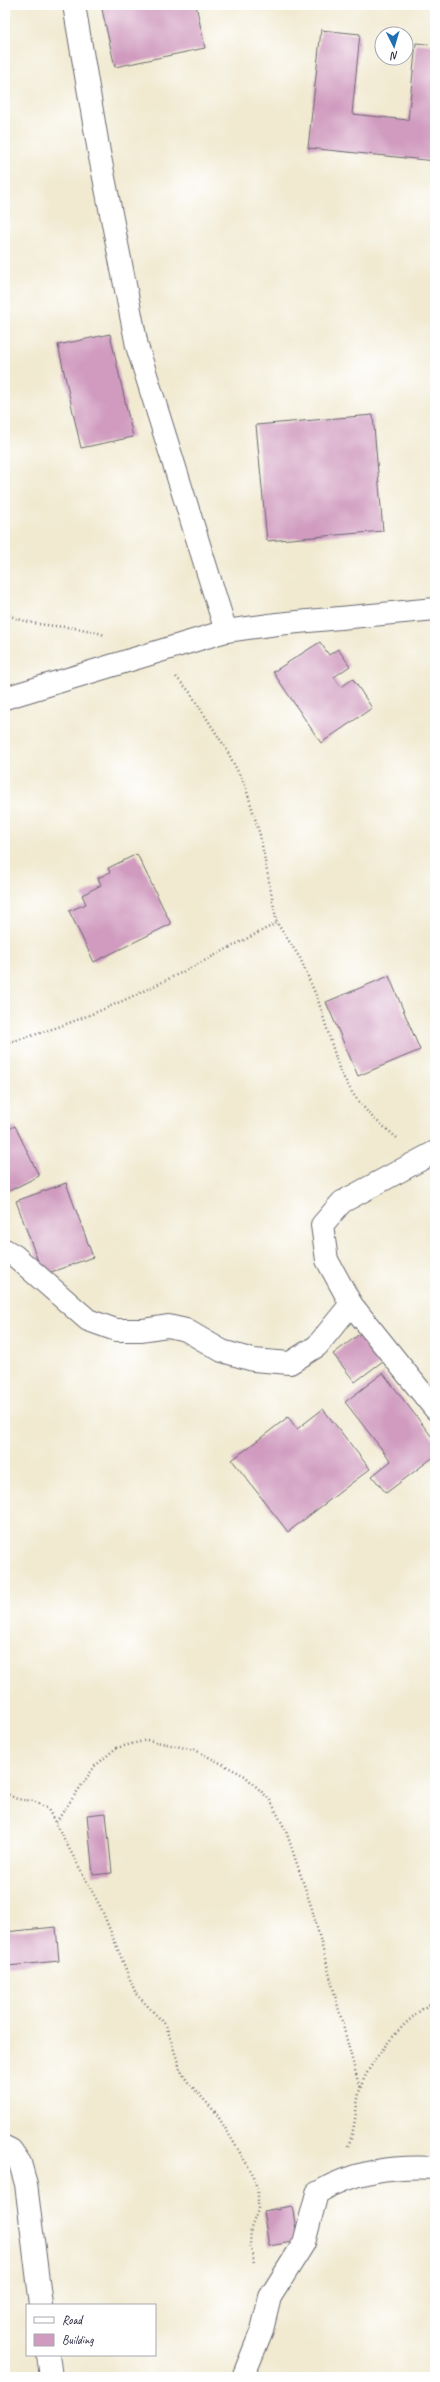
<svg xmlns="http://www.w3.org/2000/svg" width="440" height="2382" font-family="Caveat,sans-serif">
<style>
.building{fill:#d09bbf}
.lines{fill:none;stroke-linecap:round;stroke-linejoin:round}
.street-casing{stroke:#6a6870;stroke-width:24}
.path{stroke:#6a6870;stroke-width:2.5;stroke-dasharray:1 3;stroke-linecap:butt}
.street{stroke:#fff;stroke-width:22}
</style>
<rect width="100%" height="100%" fill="#fff"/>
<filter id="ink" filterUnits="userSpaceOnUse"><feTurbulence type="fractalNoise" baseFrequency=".025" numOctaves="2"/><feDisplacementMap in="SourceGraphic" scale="8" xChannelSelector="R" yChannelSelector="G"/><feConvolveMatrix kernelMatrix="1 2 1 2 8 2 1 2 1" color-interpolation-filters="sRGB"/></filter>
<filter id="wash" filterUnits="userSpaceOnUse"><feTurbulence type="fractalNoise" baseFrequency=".012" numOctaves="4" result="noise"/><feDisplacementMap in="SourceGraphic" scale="16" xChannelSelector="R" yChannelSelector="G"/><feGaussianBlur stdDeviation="0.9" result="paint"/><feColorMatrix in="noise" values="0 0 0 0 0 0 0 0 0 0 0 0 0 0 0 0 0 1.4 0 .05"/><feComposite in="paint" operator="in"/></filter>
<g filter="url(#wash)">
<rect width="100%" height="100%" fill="#f1ead1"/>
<g id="blocks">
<g class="building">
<path d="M101,5H196L205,48L115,67Z"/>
<path d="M321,30L360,34L352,114L408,120L416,43L435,45V161L308,148Z"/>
<path d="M110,334L133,437L81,448L58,345Z"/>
<path d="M373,415L383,531L267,541L256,425Z"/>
<path d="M320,642L329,655L338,649L350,666L334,677L341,687L353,679L372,708L321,743L273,672Z"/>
<path d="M137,854L171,924L94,962L69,911L86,904L82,895L101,885L98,878L110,872L108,868Z"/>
<path d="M389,976L420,1050L358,1076L326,1002Z"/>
<path d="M15,1126L39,1176L5,1193V1131Z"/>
<path d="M66,1183L93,1257L43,1275L16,1201Z"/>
<path d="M361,1333L383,1361L355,1382L333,1354Z"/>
<path d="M383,1373L435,1441V1456L386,1493L372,1476L391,1461L345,1402Z"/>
<path d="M323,1409L370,1469L288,1532L232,1460L288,1417L297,1429Z"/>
<path d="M106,1813L112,1873L93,1875L87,1815Z"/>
<path d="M56,1927L59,1961L8,1966L5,1932Z"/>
<path d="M292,2206L298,2241L269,2246L263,2211Z"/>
</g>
</g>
</g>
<g filter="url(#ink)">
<use href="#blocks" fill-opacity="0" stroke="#6a6870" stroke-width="1"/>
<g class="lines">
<g class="street-casing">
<g id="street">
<path d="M74,5L99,152L137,346L226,631"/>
<path d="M5,698L226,631L277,624L435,609"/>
<path d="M435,1152L342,1202L322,1225L327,1260L351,1304L435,1409"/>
<path d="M5,1250L15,1256L88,1320L116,1330H142L168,1326L186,1330L222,1351L253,1360L290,1363L317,1346L351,1304"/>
<path d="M5,2147L11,2150L20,2163L26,2184L41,2305"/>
<path d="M48,2355L51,2377"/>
<path d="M243,2377L262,2330L270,2297L304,2243L317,2193C354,2171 392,2166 435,2168"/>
</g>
</g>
<g class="path">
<path d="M5,613C38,631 70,622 104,635"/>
<path d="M176,677L189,691L225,747L245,785L260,835L277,923L300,958L318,1000L340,1071L353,1094L370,1115L397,1138"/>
<path d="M5,1043C101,1019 189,968 277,923"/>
<path d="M5,1793L17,1799L34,1801L48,1809L101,1908L136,1994L166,2025L180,2069L187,2081L216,2113L254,2176L258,2195V2210L251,2228L250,2244L254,2264"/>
<path d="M56,1822L95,1766L116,1748L147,1740L195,1750L245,1776L270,1800L286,1831L312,1909L360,2089"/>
<path d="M348,2146C356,2128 355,2109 360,2089C369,2060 408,2015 435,2001"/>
</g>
<use href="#street" class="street"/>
</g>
</g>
<rect width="440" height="2382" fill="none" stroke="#fff" stroke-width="20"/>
<rect x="26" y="2304" width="130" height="52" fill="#ffffff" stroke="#a7a7b1"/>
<rect x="34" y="2317" width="20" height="6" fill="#ffffff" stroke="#a7a7b1"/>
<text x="62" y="2324" font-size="12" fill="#22223b">Road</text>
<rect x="34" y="2334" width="20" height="12" fill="#d09bbf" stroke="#a7a7b1"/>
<text x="62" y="2344" font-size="12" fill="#22223b">Building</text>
<g transform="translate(394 46) rotate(175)"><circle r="19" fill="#ffffff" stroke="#a7a7b1"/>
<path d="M0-3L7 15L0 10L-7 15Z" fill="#1f6fb2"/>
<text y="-6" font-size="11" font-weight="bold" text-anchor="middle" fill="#22223b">N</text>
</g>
</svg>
